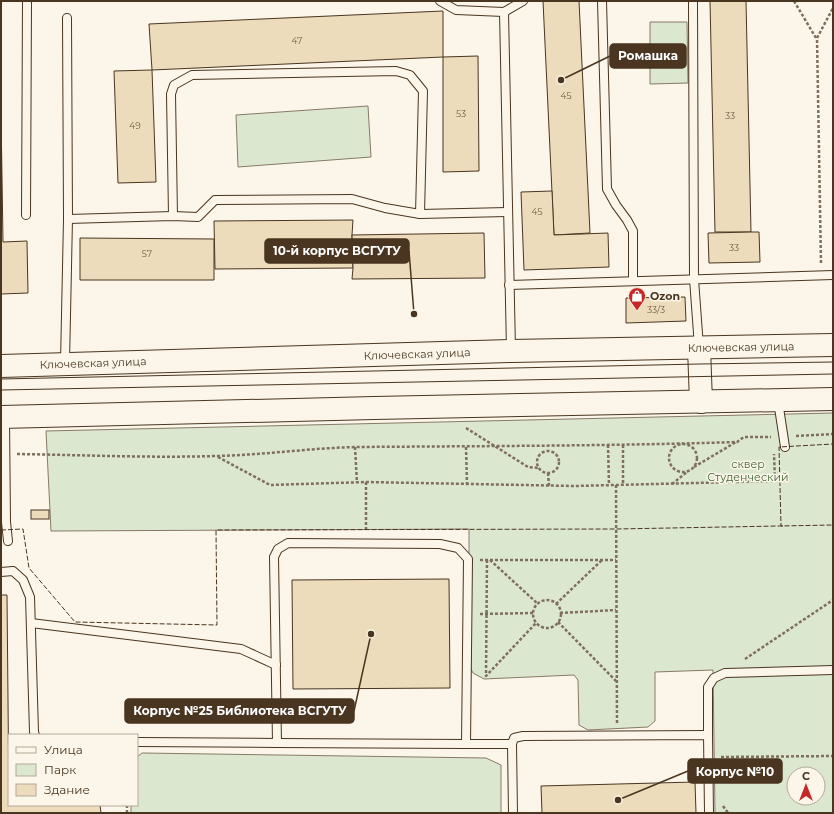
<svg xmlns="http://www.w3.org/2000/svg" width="834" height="814" font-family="Montserrat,sans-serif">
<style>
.green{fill:#dce7d0;stroke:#887966;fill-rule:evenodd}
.building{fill:#ecdcbc;stroke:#4a3520}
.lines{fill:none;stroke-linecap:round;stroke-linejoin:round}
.lane-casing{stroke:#4a3520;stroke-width:10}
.secondary-casing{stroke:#4a3520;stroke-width:24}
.path{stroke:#7f6f5c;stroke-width:2.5;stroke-dasharray:3 2;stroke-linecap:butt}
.lane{stroke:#fbf6e9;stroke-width:8}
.secondary{stroke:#fbf6e9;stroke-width:22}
.tram{stroke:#4a3520;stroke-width:1}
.fence{stroke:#4a3520;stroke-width:1;stroke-dasharray:5 2;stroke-linecap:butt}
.labels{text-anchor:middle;stroke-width:3;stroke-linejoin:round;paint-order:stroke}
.number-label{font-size:9px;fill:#725f47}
.poi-label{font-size:11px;font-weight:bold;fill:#4a3520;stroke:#fbf6e9;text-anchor:start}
.street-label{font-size:11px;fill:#4a3520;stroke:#fbf6e9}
.park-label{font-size:11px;fill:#436837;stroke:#fbf6e9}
.leader{fill:none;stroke:#4a3520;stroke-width:1.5}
.callout-dot{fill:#4a3520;stroke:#fbf6e9;stroke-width:1.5}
.callout{fill:#4a3520;stroke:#4a3520;stroke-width:1.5}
.callout-label{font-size:12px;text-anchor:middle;font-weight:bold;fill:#fff}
</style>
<rect width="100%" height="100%" fill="#fbf6e9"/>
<g class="green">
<path d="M650,22H687L688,83L650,84Z"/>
<path d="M368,106L371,157L238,167L236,115Z"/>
<path d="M833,413V813H715L713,670L655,672V721L648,727L588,730L579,725L578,680L574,675L484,679L473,673L469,665V529L51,531L46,431ZM794,774H818V798H794Z"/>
<path d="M142,753L486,758L501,765V813H131V805H137V757Z"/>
</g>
<g class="building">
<path d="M543,1H579L590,233L554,235Z"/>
<path d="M710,1H746L751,232H715Z"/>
<path d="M443,11V57L152,70L149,24Z"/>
<path d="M478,56L479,171L443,172V57Z"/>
<path d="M152,70L156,182L118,183L114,71Z"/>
<path d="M1,114L3,242L27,241L28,293L1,294Z"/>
<path d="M552,191L554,235L608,233L609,267L524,270L521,192Z"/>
<path d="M353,220L352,235L353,268L215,269L214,221Z"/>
<path d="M751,232H759L760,262L709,263L708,233Z"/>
<path d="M484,233L485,278L352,279L353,268L352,235Z"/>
<path d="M80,238L214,239V280H80Z"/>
<path d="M685,297L686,321L626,323V298Z"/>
<rect x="31" y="510" width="18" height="9"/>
<path d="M449,579L450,688L293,689L292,580Z"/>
<path d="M1,595H7L9,805H100L101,813H1Z"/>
<path d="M695,782L696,813H542L541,786Z"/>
</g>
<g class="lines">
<g class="lane-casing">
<g id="lane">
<path d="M440,1L456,10L504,12L523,1"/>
<path d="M602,1L607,189L616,205L627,220L633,231V281"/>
<path d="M693,1L694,279L699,347"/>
<path d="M504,12L511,350"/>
<path d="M26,215L27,1"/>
<path d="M173,216L171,94L174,85L192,75L396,71L410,75L423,91L420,214"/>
<path d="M68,219L173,216L198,217L215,200L352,199L385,208L420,214L507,212"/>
<path d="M509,285L833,275"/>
<path d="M65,363L68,219L67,18"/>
<path d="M778,401L785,447"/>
<path d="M5,418L6,522L8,541"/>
<path d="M1,572L13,571L23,580L30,597L34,732L35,735"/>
<path d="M31,623L241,649L276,665"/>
<path d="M708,735V687L714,678L725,673L833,670"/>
<path d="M137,742L277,743L274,557L278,549L288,543L440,544L458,548L468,559L466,744H512"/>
<path d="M277,743L466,744"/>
<path d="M513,813L512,744L514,738L523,736L708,735L709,813"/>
</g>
</g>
<g class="secondary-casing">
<g id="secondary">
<path d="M699,348L701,402"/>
<path d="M1,366L511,351L833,345"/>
<path d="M1,417L374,408L833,399"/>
</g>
</g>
<g class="path">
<path d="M794,1L816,38"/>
<path d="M821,263L817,38L833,8"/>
<path d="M466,428L528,467L539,468"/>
<path d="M796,436L833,434"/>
<circle cx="683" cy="458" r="14"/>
<path d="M608,445L609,485"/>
<path d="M623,445V485"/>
<path d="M355,447L357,483"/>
<path d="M466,447L467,484"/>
<circle cx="548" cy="462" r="11"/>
<path d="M17,454C84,455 150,458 216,456C263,455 310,448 357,447C484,446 610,446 737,442L744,437H771"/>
<path d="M218,457L270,485L366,482L575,486L775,481L774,454"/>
<path d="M694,467L736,442"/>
<path d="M548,473L549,486"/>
<path d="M366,482V532"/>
<path d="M672,484L687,472"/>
<path d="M616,485L617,723"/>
<path d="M480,560H616"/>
<path d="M487,560L486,676L536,623"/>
<path d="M490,560L538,604"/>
<circle cx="547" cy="614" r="14"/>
<path d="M556,604L602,560"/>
<path d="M560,613L616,610"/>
<path d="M480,614L534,613"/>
<path d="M558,622L616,681"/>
<path d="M745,659L833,600"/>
<path d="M721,757L833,756"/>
<path d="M127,805V813"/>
<path d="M723,806L728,813"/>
</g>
<use href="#lane" class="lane"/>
<use href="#secondary" class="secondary"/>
<g class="tram">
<path d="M1,379L700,364L833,362"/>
<path d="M1,390L833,374"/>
</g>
<g class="fence">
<path d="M783,526H781L779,447L833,444"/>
<path d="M1,530L23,529L29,568L75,622L217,625L216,530L616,529L833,525"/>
</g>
</g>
<defs>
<g id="shop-pin" transform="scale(0.9)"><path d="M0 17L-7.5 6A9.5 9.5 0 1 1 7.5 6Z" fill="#c62828" stroke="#fbf6e9"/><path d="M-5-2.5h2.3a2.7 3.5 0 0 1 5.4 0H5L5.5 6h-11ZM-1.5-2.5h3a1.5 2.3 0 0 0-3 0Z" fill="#fff"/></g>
</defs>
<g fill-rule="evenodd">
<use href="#shop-pin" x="637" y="296"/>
</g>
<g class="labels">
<g class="number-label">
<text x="297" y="44">47</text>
<text x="566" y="99">45</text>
<text x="461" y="117">53</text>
<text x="730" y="119">33</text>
<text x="135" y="129">49</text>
<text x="537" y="215">45</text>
<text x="734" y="251">33</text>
<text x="147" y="257">57</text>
<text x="656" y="313">33/3</text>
</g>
<g class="poi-label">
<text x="650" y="300">Ozon</text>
</g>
<g class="street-label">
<text transform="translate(741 347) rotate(-1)" y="4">Ключевская улица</text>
<text transform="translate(417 354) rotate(-2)" y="4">Ключевская улица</text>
<text transform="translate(93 363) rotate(-2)" y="4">Ключевская улица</text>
</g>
<g class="park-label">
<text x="748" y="468">сквер<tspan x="748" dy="13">Студенческий</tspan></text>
</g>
</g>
<path class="leader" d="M561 80L610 56M414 314L409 251M371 634L354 711M618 800L688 771"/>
<g class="callout-dot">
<circle cx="561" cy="80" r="4"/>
<circle cx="414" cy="314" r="4"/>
<circle cx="371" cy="634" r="4"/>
<circle cx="618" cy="800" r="4"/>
</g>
<g class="callout">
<rect x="610" y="44" width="76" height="24" rx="4"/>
<rect x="265" y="239" width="144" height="24" rx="4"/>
<rect x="125" y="699" width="229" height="24" rx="4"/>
<rect x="688" y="759" width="94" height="24" rx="4"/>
</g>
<g class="callout-label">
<text x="648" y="60">Ромашка</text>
<text x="337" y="255">10-й корпус ВСГУТУ</text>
<text x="240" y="715">Корпус №25 Библиотека ВСГУТУ</text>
<text x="735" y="776">Корпус №10</text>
</g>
<rect width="834" height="814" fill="none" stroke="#4a3520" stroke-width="4"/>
<rect x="8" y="734" width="130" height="72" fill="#fbf6e9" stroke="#b4a999"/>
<rect x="16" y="747" width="20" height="6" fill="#fbf6e9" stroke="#b4a999"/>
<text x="44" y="754" font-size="12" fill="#4a3520">Улица</text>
<rect x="16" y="764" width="20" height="12" fill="#dce7d0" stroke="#b4a999"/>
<text x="44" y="774" font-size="12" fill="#4a3520">Парк</text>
<rect x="16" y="784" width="20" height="12" fill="#ecdcbc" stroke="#b4a999"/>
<text x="44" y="794" font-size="12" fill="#4a3520">Здание</text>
<g transform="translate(806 786)"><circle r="19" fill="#fbf6e9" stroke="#b4a999"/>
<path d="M0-3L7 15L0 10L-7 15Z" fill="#c62828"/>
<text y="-6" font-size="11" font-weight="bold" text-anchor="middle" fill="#4a3520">С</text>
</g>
</svg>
